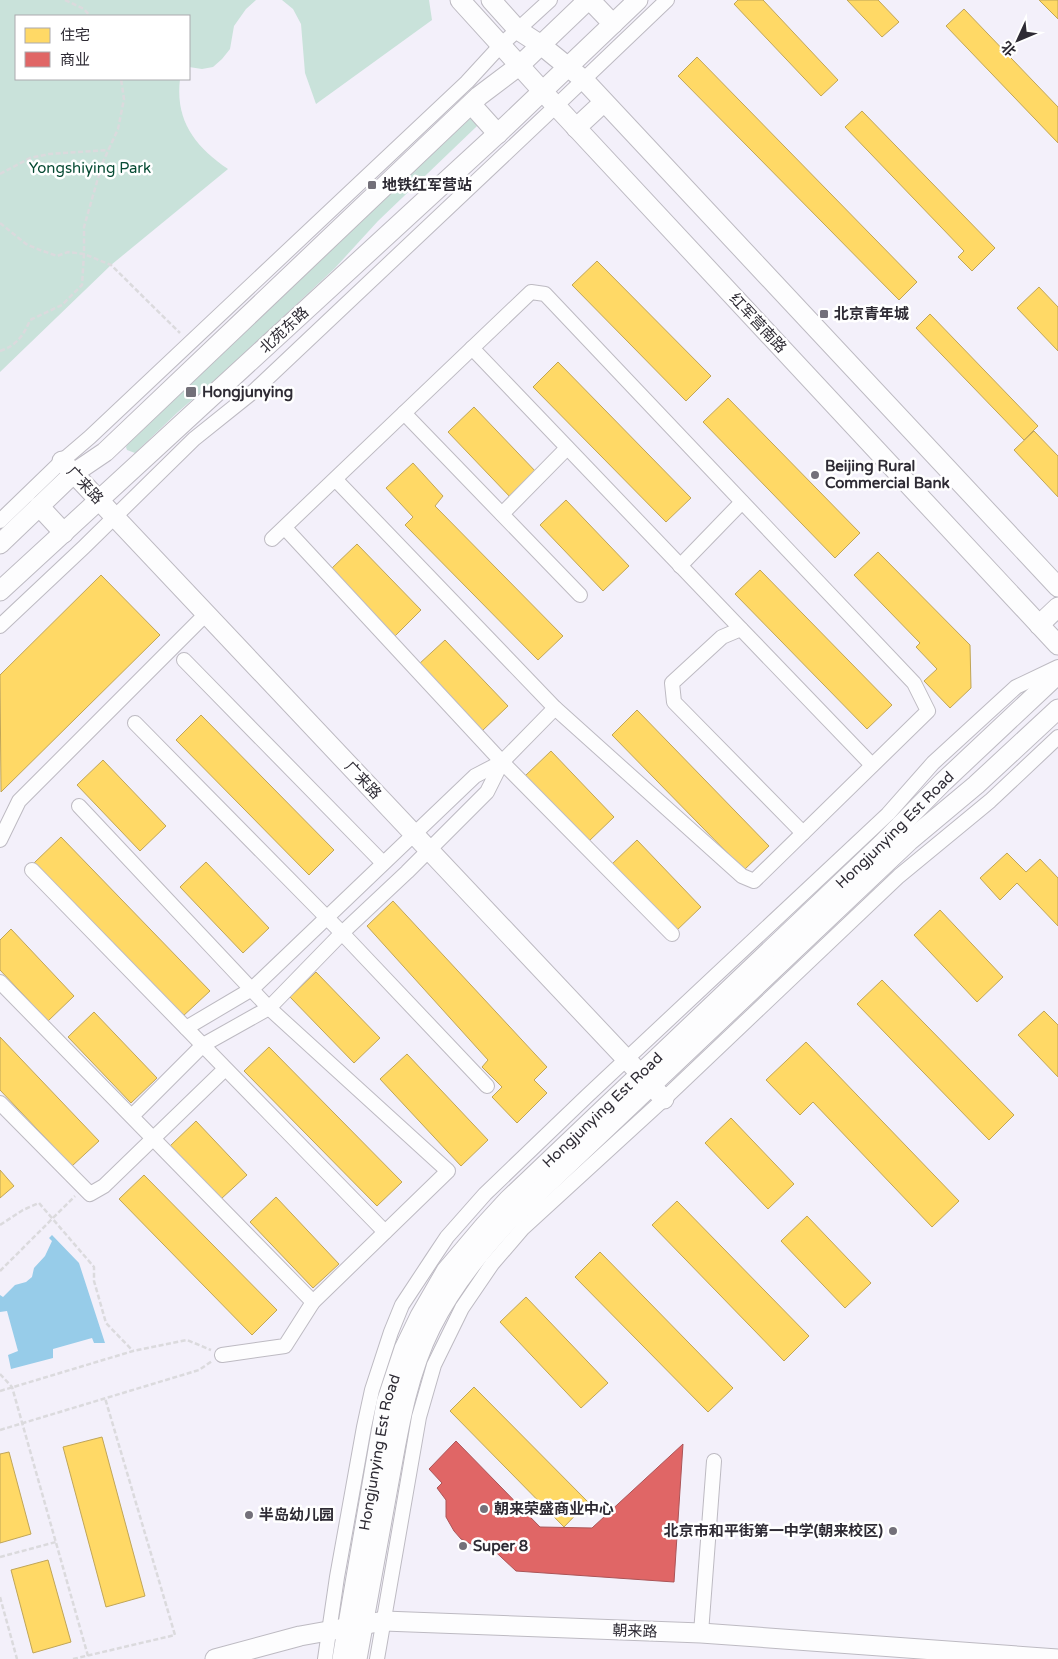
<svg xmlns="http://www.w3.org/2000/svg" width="1058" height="1659" font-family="'Varela Round','Noto Sans SC',sans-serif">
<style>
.green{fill:#c9e2da}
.water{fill:#97cce9}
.homes{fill:#ffd966;stroke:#c0a557}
.shops{fill:#e06666;stroke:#ab5457}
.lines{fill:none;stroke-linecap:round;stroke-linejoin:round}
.street-casing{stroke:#bdbac2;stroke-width:16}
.secondary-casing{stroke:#bdbac2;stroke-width:21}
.path{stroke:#dbdadd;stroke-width:2.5;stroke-dasharray:5 2.5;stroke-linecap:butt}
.street{stroke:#fdfdfe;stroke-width:14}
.secondary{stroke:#fdfdfe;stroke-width:19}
.poi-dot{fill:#737079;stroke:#fff;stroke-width:2}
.labels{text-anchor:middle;stroke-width:5;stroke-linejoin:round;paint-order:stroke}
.park-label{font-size:15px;fill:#074b34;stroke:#fff}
.poi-label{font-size:15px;font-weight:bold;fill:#2e2b34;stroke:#fff;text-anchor:start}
.street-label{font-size:15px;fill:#2e2b34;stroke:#fff}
</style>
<rect width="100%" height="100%" fill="#f3f0fa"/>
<g class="green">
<path d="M0,0H256L246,9L234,26L230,49L222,59L213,67L202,69L189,67V16H16V79H180C175,121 195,146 228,169L111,265L0,372Z"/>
<path d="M282,0H429L432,20L316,104L305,73L301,24L293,9Z"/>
<path d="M473,117L478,125L475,128L378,221L335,268L231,366L178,412L135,453L127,450L126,447L128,444L194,381L251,323L465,118Z"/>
</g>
<path class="water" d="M52,1235L79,1263L105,1343H94L92,1338L53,1349V1358L11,1369L8,1355L18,1351L7,1311L0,1312V1295L3,1297L15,1285L26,1282L32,1277L34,1268L45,1256L52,1241L49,1238Z"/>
<g class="homes">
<path d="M738,0H763L838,80L821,96L734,4Z"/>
<path d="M847,0H878L899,22L882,37Z"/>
<path d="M1039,0H1058V19Z"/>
<path d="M964,9L1058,107V143L946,26Z"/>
<path d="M697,57L917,282L899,300L678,76Z"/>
<path d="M862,111L995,248L972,271L958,257L964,251L845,127Z"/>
<path d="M597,261L711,376L686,401L572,285Z"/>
<path d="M1039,287L1058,307V351L1017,308Z"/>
<path d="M930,314L1038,426L1024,440L916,328Z"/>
<path d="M558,362L691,498L666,522L533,387Z"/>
<path d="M728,398L860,533L835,558L703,422Z"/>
<path d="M474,407L538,474L512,499L448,432Z"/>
<path d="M1034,431L1058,456V497L1014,450Z"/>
<path d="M413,463L443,496L435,506L563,636L538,660L405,525L413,517L386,488Z"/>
<path d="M566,500L629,566L603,591L540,525Z"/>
<path d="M357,544L421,610L395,636L331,569Z"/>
<path d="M878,552L970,645L971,688L950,708L924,681L937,669L916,647L920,643L854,575Z"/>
<path d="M760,570L892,705L867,729L735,594Z"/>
<path d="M101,575L160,635L1,792L0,675Z"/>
<path d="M445,640L508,706L482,731L419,664Z"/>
<path d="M637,710L769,846L744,870L612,735Z"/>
<path d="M201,715L334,850L309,875L176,740Z"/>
<path d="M551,751L614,817L588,842L525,776Z"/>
<path d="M103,760L166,826L140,851L77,785Z"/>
<path d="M61,837L210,991L182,1017L34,863Z"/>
<path d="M637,840L701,907L675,932L611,865Z"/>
<path d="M1007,853L1026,872L1040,859L1058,878V926L1017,883L1000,900L980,878Z"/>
<path d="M206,862L269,928L243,953L180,887Z"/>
<path d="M393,901L547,1067L534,1080L547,1093L517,1123L492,1097L502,1087L482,1067L488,1060L367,926Z"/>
<path d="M940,910L1003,977L977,1002L914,935Z"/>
<path d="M11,929L74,996L48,1021L0,970V940Z"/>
<path d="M316,972L380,1038L354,1063L290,997Z"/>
<path d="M882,980L1014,1115L989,1140L857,1004Z"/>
<path d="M1044,1011L1058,1025V1077L1018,1035Z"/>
<path d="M94,1012L157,1078L131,1103L68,1037Z"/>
<path d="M0,1037L99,1141L72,1166L0,1090Z"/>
<path d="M806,1042L959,1201L932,1227L813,1102L800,1115L766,1080Z"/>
<path d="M269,1047L402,1182L377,1206L244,1071Z"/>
<path d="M407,1054L488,1140L461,1166L380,1079Z"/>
<path d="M731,1118L794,1184L768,1209L705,1143Z"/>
<path d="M196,1121L247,1175L221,1199L170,1146Z"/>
<path d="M0,1170L14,1186L0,1198Z"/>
<path d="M144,1175L277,1310L252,1335L119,1199Z"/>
<path d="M276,1197L339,1264L313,1288L250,1222Z"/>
<path d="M677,1201L809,1336L784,1361L652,1225Z"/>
<path d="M807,1216L871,1283L845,1308L781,1241Z"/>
<path d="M600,1252L733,1388L708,1412L575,1277Z"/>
<path d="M526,1297L608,1383L581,1408L500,1322Z"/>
<path d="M474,1387L588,1502L564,1527L450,1411Z"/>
<path d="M102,1437L145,1596L106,1607L63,1447Z"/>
<path d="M9,1452L31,1534L0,1543V1454Z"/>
<path d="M48,1560L71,1642L33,1653L11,1570Z"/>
</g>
<path class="shops" d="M456,1441L540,1527L592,1528L683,1444L674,1582L516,1571L486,1543L475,1546L461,1539L454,1531L446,1517V1500L437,1488L442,1483L429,1469Z"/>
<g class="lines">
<g class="street-casing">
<g id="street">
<path d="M472,348L741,629"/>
<path d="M404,413L580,595"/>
<path d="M502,514L567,448"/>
<path d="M0,521L62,461L90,437L467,82L501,45L550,0"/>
<path d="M285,528L502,762L672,934"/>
<path d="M272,539L531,292L545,294L914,683L928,711L754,881L742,876L555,708L335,479"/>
<path d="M680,566L742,502"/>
<path d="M0,626L84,547L194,439L254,391L556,106L667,0"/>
<path d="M184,660L383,863"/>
<path d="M135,723L342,933L487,1086"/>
<path d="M79,806L269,1008L448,1171L313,1302L285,1346L222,1355"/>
<path d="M803,833L674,702L672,683L722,637L741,629L872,765"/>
<path d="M0,840L19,801L206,614"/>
<path d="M32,870L385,1232"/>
<path d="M0,982L313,1302"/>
<path d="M186,1028L252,989L475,776L502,762"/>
<path d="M0,1103L90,1194L104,1186L225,1069"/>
<path d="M132,1116L203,1045L269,1008L342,933L407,872L487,792L502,762L555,708"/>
<path d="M701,1633L714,1461"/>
<path d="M325,1659L337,1577L364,1427L372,1390L391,1332L402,1305L431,1261L447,1237L485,1194L587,1096L888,814L933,763L1016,687L1058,667"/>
<path d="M377,1659L419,1417L434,1365L462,1308L492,1264L523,1228L664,1099L899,876L990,801L1058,737"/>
</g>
</g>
<g class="secondary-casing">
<g id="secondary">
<path d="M460,0L556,106L1058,645"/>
<path d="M491,0L518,30L541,45L584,80L1058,587"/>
<path d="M590,0L613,24"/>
<path d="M471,104L498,134"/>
<path d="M576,128L604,102"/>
<path d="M62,461L664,1099"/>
<path d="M39,506L64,533"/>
<path d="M0,544L74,473L105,452L479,96L520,65L588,0"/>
<path d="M0,591L507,125L638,0"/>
<path d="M1039,625L1058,607"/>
<path d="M215,1659L300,1636L384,1621L701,1633L1058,1659"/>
<path id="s1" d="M342,1659L386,1403L404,1349L420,1316L446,1271L485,1225L508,1200L882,844L943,782L1058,674"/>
<path d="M357,1659C367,1602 378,1545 388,1487C398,1433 406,1377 431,1327C451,1287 478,1253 509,1220L909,841L976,785L1058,709"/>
</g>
</g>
<g class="path">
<path d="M65,0L84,9L90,16"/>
<path d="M0,174L30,158L49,154L108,150"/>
<path d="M0,223L26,244L40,250L57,256L68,252L84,254L111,265L180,333"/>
<path d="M0,351C16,346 24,335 30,320L62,305L82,285L84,254V227L102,164L118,129L124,99L121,79"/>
<path d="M0,1225L23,1210L39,1203L94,1267V1281L106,1323L133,1351"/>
<path d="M0,1271L75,1196"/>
<path d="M0,1374L12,1387L88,1656"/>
<path d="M0,1391L133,1351L187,1340L211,1350"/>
<path d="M0,1430L199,1370L212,1361"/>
<path d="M0,1557L56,1542"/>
<path d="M0,1597L17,1659"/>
<path d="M73,1659L175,1635L105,1398"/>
</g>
<use href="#street" class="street"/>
<use href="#secondary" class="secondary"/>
</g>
<g class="poi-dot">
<rect x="367" y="180" width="10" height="10" rx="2.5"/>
<rect x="819" y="309" width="10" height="10" rx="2.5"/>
<rect x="185" y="386" width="12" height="12" rx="2.5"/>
<circle cx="815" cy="475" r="5"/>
<circle cx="484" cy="1509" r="5"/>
<circle cx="249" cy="1515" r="5"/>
<circle cx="893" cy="1531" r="5"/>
<circle cx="463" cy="1546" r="5"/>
</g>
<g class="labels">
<g class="park-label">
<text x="90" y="173">Yongshiying Park</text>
</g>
<g class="poi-label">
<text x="382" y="190">地铁红军营站</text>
<text x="834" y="319">北京青年城</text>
<text x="202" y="397">Hongjunying</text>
<text x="825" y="471">Beijing Rural<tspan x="825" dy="17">Commercial Bank</tspan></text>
<text x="494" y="1514">朝来荣盛商业中心</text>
<text x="259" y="1520">半岛幼儿园</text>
<text x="883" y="1536" text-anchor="end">北京市和平街第一中学(朝来校区)</text>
<text x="473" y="1551">Super 8</text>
</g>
<g class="street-label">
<text transform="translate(758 323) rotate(47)" y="5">红军营南路</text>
<text transform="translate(284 330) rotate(-43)" y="5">北苑东路</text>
<text transform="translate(85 485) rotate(47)" y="5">广来路</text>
<text transform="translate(363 780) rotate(47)" y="5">广来路</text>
<text dy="5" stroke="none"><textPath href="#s1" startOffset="1035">Hongjunying Est Road</textPath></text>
<text dy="5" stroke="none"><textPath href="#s1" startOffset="630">Hongjunying Est Road</textPath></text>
<text dy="5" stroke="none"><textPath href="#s1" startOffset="210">Hongjunying Est Road</textPath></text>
<text transform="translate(635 1631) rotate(2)" y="5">朝来路</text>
</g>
</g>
<rect x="15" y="15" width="175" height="65" fill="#ffffff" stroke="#abaaae"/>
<rect x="25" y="28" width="25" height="15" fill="#ffd966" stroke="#abaaae"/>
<text x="60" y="40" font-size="15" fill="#2e2b34">住宅</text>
<rect x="25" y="52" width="25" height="15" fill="#e06666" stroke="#abaaae"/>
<text x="60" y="65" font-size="15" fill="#2e2b34">商业</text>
<g transform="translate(1018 40) rotate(226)" stroke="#ffffff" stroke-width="4" paint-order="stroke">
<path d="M0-4L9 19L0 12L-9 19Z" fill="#2e2b34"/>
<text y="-8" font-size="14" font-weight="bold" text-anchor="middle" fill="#2e2b34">北</text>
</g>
</svg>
